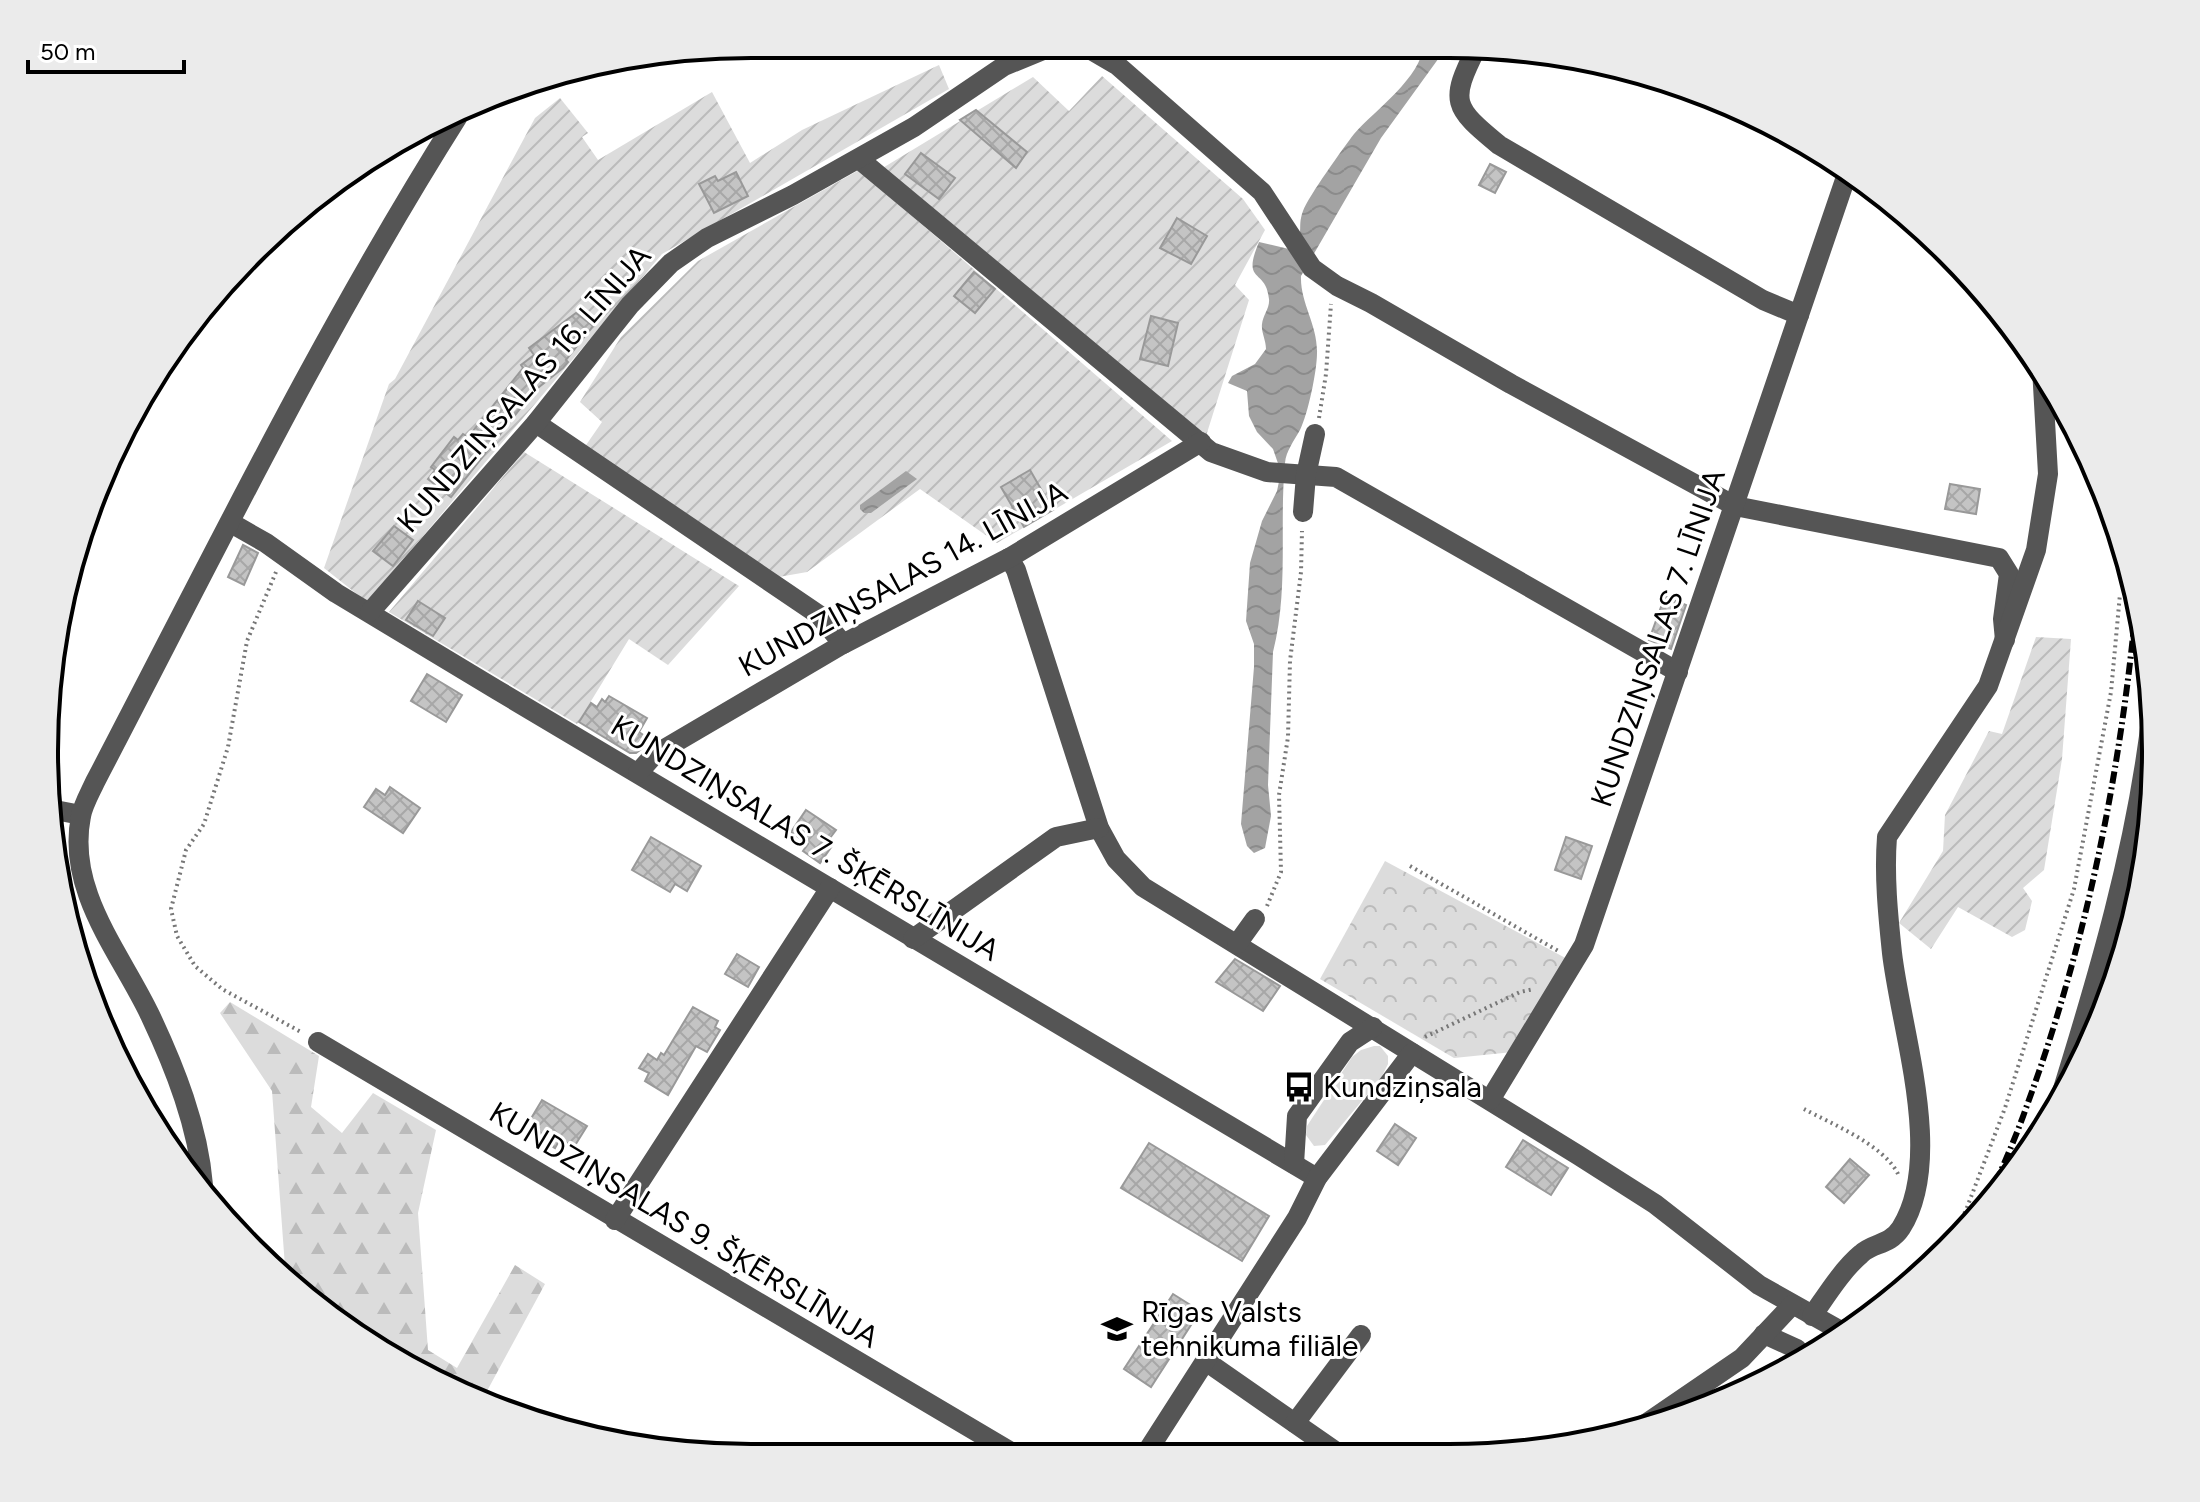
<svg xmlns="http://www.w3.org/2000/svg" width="2200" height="1502" font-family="Figtree,sans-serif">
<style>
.grass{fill:#dcdcdc}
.forest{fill:url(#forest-firs)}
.park{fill:url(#park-crowns)}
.garden{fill:url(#garden-furrows)}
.water{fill:url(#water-waves)}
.building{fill:url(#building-cross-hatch);stroke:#999;stroke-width:2}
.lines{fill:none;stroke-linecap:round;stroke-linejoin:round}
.path{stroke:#777;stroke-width:4;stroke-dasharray:2 4;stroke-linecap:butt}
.minor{stroke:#555;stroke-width:20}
.rail{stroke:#000;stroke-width:6;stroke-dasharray:12 4 2 4;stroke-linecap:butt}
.labels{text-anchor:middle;stroke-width:6;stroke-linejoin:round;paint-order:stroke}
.street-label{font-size:30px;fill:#000;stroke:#fff}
.poi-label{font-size:30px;fill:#000;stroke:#fff;text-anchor:start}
.rim{fill:none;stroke:#000;stroke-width:4}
</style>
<defs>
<pattern id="forest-firs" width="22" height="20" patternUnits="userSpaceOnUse" patternTransform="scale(2)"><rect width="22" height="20" fill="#dcdcdc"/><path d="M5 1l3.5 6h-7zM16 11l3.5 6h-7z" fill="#bbb"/></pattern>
<pattern id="park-crowns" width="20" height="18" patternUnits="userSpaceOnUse" patternTransform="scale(2)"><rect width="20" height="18" fill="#dcdcdc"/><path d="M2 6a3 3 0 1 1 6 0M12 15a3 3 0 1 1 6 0" fill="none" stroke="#bbb"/></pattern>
<pattern id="garden-furrows" width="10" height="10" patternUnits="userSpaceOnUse" patternTransform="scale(2)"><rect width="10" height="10" fill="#dcdcdc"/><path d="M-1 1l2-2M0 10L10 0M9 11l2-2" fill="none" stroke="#bbb"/></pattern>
<pattern id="water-waves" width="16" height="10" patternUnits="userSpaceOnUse" patternTransform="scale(2)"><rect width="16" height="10" fill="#a3a3a3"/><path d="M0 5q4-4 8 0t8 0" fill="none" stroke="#8b8b8b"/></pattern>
<pattern id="building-cross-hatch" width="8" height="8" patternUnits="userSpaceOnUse" patternTransform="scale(2)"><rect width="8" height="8" fill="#c4c4c4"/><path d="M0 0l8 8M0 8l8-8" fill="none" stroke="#a7a7a7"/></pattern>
</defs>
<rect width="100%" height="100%" fill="#fff"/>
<path class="grass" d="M1374,1046H1380L1388,1056V1064L1381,1078L1325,1145L1314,1146L1306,1135L1307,1126L1352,1057L1361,1050Z"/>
<path class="forest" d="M230,1002L319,1056L311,1107L342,1133L373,1093L436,1130L418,1213L428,1350L457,1368L515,1265L545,1284L480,1404L358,1339L286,1280L272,1091L220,1013Z"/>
<path class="park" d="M1385,861L1571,961L1513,1052L1454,1058L1320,979Z"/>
<g class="garden">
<path d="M939,65L949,89L662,254L367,602L324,568L389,384L395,379L535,118L560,98L588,133L582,137L598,160L712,92L750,163L802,130Z"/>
<path d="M1102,76L1243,199L1265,230L1235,285L1249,300L1206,436L881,169L1033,77L1069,111Z"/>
<path d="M859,170L1172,441L997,543L920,489L807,572L773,578L584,448L602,422L580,402L621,337L698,261Z"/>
<path d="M524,452L739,586L668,665L629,639L577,724L389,612Z"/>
<path d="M2036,637L2071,639L2062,759L2044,870L2023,888L2032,901L2025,930L2012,937L1958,907L1931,949L1899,923L1943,851L1945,815L1989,731L2002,734Z"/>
</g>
<g class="water">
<path d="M1424,44H1449L1381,138L1301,276C1300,303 1318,325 1317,353C1317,371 1308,414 1300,430C1294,441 1286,451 1285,463C1279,526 1289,589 1273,652L1268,785L1271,816L1265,848L1254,853L1247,846L1241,824L1254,667V644L1246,621L1250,563L1262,521L1277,491L1281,472L1273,449L1257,432L1249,416L1247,391L1228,383L1232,376L1255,364L1266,349C1266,340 1261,332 1262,324C1263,315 1270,308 1269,299C1266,267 1241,285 1259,242L1289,249C1307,232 1296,230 1303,211C1308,197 1344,147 1354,134C1376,109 1421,78 1424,44Z"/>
<path d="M906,471L917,479L871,513H864L860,509V505Z"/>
</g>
<g class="building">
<path d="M976,110L1027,152L1016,168L960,120Z"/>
<path d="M921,153L955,178L939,199L905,174Z"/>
<path d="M1490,164L1506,172L1495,193L1479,185Z"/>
<path d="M736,172L748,196L714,213L699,184L715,176L718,181Z"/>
<path d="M1177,218L1207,236L1191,264L1160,248Z"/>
<path d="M974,272L995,289L975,313L954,296Z"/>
<path d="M576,313L593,326L566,360L568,362L563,368L534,391L451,497L428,479L435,470L431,467L454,437L458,440L463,434L468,437L523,368L521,365L534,355L529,348Z"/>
<path d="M1151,316L1178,323L1168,366L1140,359Z"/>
<path d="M1030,470L1053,510L1024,527L1001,487Z"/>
<path d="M1950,484L1980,489L1976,514L1945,509Z"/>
<path d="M394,526L413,540L393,566L373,551Z"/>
<path d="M243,545L258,553L244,585L228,577Z"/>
<path d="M1665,596L1686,605L1671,649L1649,640Z"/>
<path d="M418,601L445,618L433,636L406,620Z"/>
<path d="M427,674L462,695L446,722L411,701Z"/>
<path d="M609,696L647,718L639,732L652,741L636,753H630L579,722L591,703L597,707L602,699L605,702Z"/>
<path d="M390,787L420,808L403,833L364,807L376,789L385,795Z"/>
<path d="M806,810L836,830L827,842L832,846L820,863L803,851L808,844L791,832Z"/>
<path d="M651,837L701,866L687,891L675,884L670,892L632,870Z"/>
<path d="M1566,837L1592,846L1581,879L1555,870Z"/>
<path d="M737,954L759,967L748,987L725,974Z"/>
<path d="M1235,959L1280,986L1263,1011L1216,982Z"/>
<path d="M693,1007L718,1021L715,1027L720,1030L707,1052L696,1046L668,1095L645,1081L649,1073L639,1068L648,1054L657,1060L661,1053L664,1055Z"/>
<path d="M542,1100L587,1126L574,1147L560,1139L555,1148L535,1136L539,1128L529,1122Z"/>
<path d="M1395,1124L1416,1138L1398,1165L1377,1151Z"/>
<path d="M1523,1140L1568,1168L1551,1195L1506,1167Z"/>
<path d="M1149,1143L1269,1216L1242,1261L1121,1188Z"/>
<path d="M1850,1159L1869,1175L1844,1203L1826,1187Z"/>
<path d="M1173,1294L1200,1311L1151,1387L1124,1369Z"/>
</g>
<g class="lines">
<g class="path">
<path d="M1319,418L1326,374L1331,304"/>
<path d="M276,572L247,641L228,747L204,824L186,850L171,909L177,936L195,966L222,989L301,1032"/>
<path d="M1410,866L1560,952"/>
<path d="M1267,906L1281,872L1279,795L1288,737L1290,661L1301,572L1302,531"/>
<path d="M1425,1037L1520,992L1534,989"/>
<path d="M1804,1109C1832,1124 1884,1145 1898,1174"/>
<path d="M1942,1256L1966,1210L2005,1108L2074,889L2111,692L2120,594"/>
</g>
<g class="minor">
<path d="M1081,44L1117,65L1262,192L1312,268L1337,286L1371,303L1511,384L1735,506L1999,558L2009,574L2003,619L2005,640"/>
<path d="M1477,47C1449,102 1453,107 1499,145L1763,300L1799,315"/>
<path d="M859,159L1211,452L1267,472L1336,477L1678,672"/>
<path d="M536,423L819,615L843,644"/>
<path d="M1303,512L1306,475L1315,434"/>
<path d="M231,523L266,543L336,593L497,690L1317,1178"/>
<path d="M1009,558L1016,570L1099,828L1116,859L1143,887L1578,1155L1655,1204L1759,1285L1839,1330"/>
<path d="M370,612L536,423L630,305L671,263L707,238L793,195L914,127L1004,66L1048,48L1076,44"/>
<path d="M638,773L654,755L843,644L1009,558L1201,442"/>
<path d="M55,810L81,815"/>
<path d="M913,939L1056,837L1099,828"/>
<path d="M1237,944L1255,919"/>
<path d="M318,1042L1021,1458"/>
<path d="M1490,1100L1584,945L1846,177"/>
<path d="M2058,1105C2098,977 2137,846 2152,712"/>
<path d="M1294,1164L1297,1116L1350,1042L1373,1027"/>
<path d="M203,1185C198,1126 175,1068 150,1015C120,952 66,891 81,816C83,805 90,793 95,782C211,560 323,330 457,118"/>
<path d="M615,1220L830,888"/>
<path d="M1812,1316C1826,1296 1842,1270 1861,1254C1874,1242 1889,1246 1901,1228C1945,1158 1901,1031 1892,953C1888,915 1884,875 1887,837L1988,686L2036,550L2048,474L2042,368"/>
<path d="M1764,1334L1797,1349"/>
<path d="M1207,1362L1345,1458"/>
<path d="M1295,1423L1361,1335"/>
<path d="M1644,1425L1742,1358L1792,1305"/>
<path d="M1143,1458L1297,1218L1317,1178L1412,1053"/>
</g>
<path class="rail" d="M1987,1204C2000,1172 2015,1140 2026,1108C2087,943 2121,771 2137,596"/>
</g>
<defs>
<g id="bus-bare" transform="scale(2.4)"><path d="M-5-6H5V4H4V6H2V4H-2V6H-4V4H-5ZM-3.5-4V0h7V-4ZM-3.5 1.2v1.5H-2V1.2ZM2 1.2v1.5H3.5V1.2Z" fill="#000" stroke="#fff" stroke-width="2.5" paint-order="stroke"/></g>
<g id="university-bare" transform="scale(2.4)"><path d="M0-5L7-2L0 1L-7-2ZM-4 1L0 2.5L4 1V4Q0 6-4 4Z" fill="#000" stroke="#fff" stroke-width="2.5" paint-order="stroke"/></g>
</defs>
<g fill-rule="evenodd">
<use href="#bus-bare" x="1299" y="1087"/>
<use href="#university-bare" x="1117" y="1329"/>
</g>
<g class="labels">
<g class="street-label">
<text transform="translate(524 389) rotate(-49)" y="10">KUNDZIŅSALAS 16. LĪNIJA</text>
<text transform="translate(903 579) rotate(-29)" y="10">KUNDZIŅSALAS 14. LĪNIJA</text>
<text transform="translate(1658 638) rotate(-71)" y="10">KUNDZIŅSALAS 7. LĪNIJA</text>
<text transform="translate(805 838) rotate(31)" y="10">KUNDZIŅSALAS 7. ŠĶĒRSLĪNIJA</text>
<text transform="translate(684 1225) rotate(31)" y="10">KUNDZIŅSALAS 9. ŠĶĒRSLĪNIJA</text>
</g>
<g class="poi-label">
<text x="1323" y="1097">Kundziņsala</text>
<text x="1141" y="1322">Rīgas Valsts<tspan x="1141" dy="34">tehnikuma filiāle</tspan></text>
</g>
</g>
<path d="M0 0H2200V1502H0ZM751 58H1449A693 693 0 0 1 2142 751V751A693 693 0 0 1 1449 1444H751A693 693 0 0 1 58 751V751A693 693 0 0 1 751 58Z" fill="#ebebeb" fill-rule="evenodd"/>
<path class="rim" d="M751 58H1449A693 693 0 0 1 2142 751V751A693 693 0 0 1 1449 1444H751A693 693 0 0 1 58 751V751A693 693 0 0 1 751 58Z"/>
<path d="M28 60v12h156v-12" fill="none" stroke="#000000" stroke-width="4"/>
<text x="40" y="60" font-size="24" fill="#000000" stroke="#ffffff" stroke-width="6" paint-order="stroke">50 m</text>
</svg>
